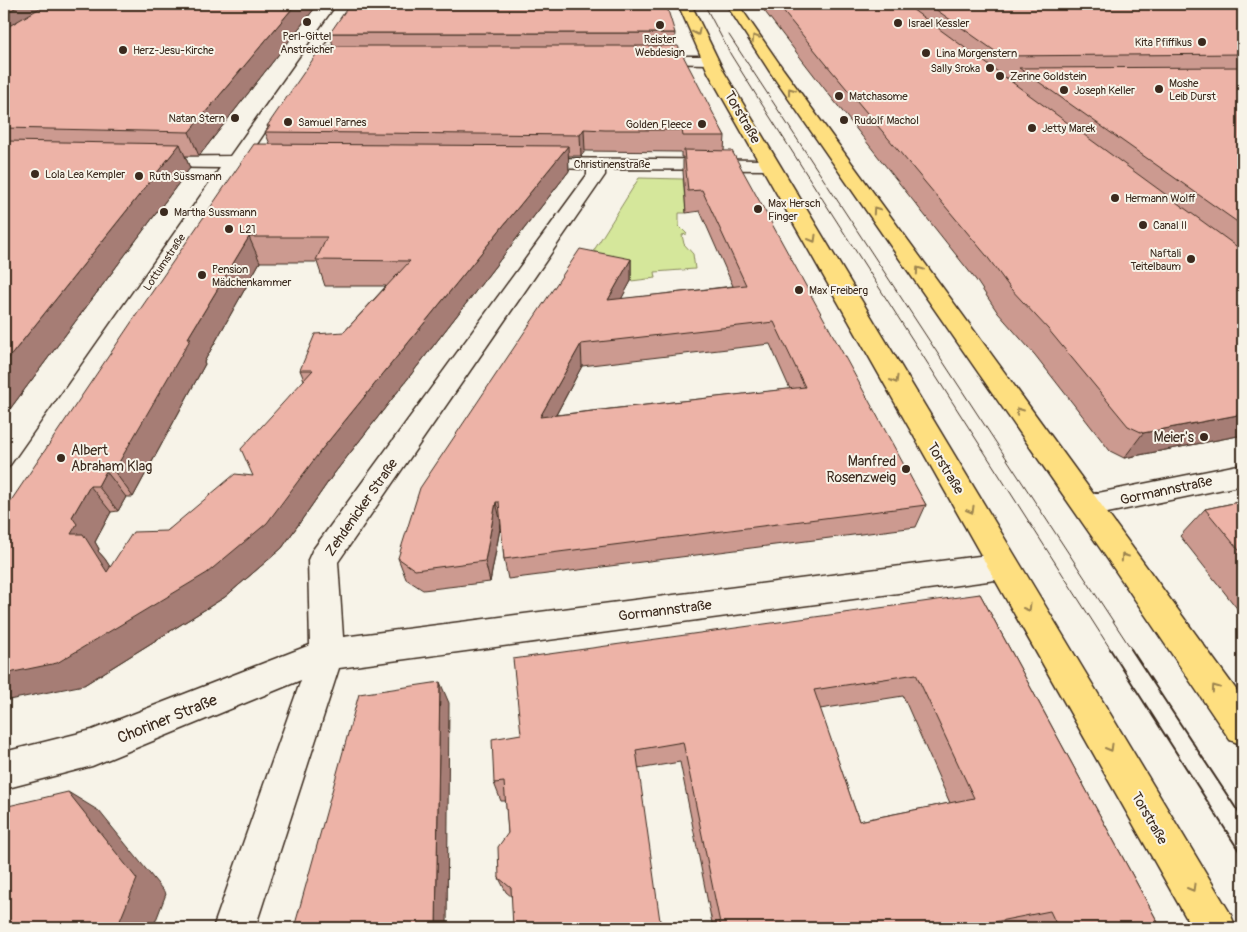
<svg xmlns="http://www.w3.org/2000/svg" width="1247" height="932" font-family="Pangolin,sans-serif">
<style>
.green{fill:#d5e79b;stroke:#88885c}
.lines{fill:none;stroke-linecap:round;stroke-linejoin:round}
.minor-casing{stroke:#3b2a1e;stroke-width:3}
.major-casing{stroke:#3b2a1e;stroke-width:3}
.minor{fill:#f7f3e8;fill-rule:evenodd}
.major{fill:#fedf80;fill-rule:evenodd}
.tram-far1{stroke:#3b2a1e;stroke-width:1}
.tram{stroke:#3b2a1e;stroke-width:2}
.wall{fill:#cc9a90;stroke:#3b2a1e;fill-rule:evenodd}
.shaded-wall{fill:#a67d75;stroke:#3b2a1e}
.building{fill:#edb3a7;stroke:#3b2a1e;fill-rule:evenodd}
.oneway{stroke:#9c844f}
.poi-dot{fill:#3b2a1e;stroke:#f7f3e8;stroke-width:2}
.labels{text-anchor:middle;stroke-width:4;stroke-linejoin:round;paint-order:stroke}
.far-poi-label{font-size:11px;fill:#3b2a1e;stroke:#f7f3e8;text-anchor:start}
.far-street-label{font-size:11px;fill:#3b2a1e;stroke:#f7f3e8}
.street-label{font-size:14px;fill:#3b2a1e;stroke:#f7f3e8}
.poi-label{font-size:14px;fill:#3b2a1e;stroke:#f7f3e8;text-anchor:end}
.near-street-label{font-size:16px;fill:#3b2a1e;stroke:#f7f3e8}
</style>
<rect width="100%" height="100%" fill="#f7f3e8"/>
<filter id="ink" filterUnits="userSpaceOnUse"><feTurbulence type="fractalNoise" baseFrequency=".02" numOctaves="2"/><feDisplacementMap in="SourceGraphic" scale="10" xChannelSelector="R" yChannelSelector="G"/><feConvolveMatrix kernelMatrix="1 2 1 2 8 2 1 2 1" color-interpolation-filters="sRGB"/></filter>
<g filter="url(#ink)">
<path class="green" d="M639,178L683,179L686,213H679V226L687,234L682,235L684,244L693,254L695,269L655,272L656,278L631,281L581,271Z"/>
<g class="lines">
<g class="minor-casing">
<g id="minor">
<path d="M338,4H351L249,156L280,155L286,156L289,160L286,164L280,165L240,167L14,506L4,509V476L220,168L150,167L144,166L141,162L144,158L150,157L230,156Z"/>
<path d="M649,56H710L715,57L717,60L715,63L710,64L644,63L642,60L644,57Z"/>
<path d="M533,158L770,160L776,161L779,165L776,169L770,170L605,169V175L338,562L343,637L1003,553L1014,557L1018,566L1014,575L1003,579L339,668L255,928H213L301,680L92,766L4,789V752L92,730L310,645L308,560L312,551L587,175V169L527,167L524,163L527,159Z"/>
<path d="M1243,464V485L1088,517L1078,514L1074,506L1078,498L1088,495Z"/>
</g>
</g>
<g class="major-casing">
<g id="major">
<path d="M678,4H691L724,72L1230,913L1236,928H1192L708,72Z"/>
<path d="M726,4H738L783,69L1243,699V745L1230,740L1102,551L770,72Z"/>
</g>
</g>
<use href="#minor" class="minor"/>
<use href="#major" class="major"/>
<g class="tram-far1">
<path d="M704,4L731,55L763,106L1111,650"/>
<path d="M729,35L1132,650"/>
</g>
<g class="tram">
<path d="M1110,649L1243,857"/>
<path d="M1131,649L1243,819"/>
</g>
</g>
<g class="wall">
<path d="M4,4H318L199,156H185L190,168L4,417Z"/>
<path d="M759,4H1243V435L1124,458L1110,451L1035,355L998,313L976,280L827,92ZM1006,78H1015L1013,83Z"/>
<path d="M330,33H675L674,46L725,136L724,151L926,505L916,527L508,579L504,559L501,524L490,582L423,590L406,579L398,558L631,259V281L621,299L733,286L700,211L686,213L683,171V157H681V152L585,151L581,156H568L569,171L333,475L282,548L225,597L84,685L4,511L270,144L265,132L268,128L267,126L333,46ZM260,262H317L325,286H386L344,332L300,370L304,380L253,476L110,567L105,559L98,551L99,549L95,542L111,512L118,511L126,497H133L205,364L204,362ZM770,344L790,389L556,415L582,366Z"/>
<path d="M1243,501V616L1180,536L1205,509Z"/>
<path d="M980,594L1161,928H1028L1026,923L1002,928H713L680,762L638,769L512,897L506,892L499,878L508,833L506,801H501L494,783L521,734ZM903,696L950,803L859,821L820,709Z"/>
</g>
<g class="shaded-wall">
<path d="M22,4H67L4,42V14Z"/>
<path d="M296,4H318L199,156L189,132Z"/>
<path d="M584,129L585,151L581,156L580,135Z"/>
<path d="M180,144L190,168L4,417V364Z"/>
<path d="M568,146L569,171L333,475L282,548L225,597L84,685L4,701V674L322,449Z"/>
<path d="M249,237L260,262L204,362L205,364L133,497L114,471L188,338Z"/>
<path d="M631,259V281L609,322L608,300Z"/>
<path d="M581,344L582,366L543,439L540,417Z"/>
<path d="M1243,414V435L1124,458L1143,433Z"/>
<path d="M106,471L126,497L118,511L98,486Z"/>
<path d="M90,486L111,512L95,542L99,549L98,551L105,559L129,596L71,534L72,517Z"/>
<path d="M496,502L501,523L490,582L485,561Z"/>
<path d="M440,682L449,703L447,928H436Z"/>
<path d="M68,792L99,811L166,894L153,928H117Z"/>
</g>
<g class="building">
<path d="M4,4H22L4,14Z"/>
<path d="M47,4H296L189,132L4,128V29Z"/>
<path d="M350,4H666L675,33H330Z"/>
<path d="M777,4H905L1243,251V414L1143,433L1128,426L1048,329L1010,288L986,255L831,70Z"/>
<path d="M928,4H1243V54L1002,56Z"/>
<path d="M322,46H678L725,136H683L682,130H605L584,129L580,135L265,132L270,126H267Z"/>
<path d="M1243,67V226L1019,68Z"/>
<path d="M4,141L180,144L4,364Z"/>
<path d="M254,144L568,146L322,449L267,523L207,573L57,663L4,674V511L139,311ZM249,237H327L316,260L410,261L344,332L315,334L300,370H313L241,449L253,476L235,474L167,531L133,532L107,572L83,534H71L77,524L72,517L90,486H98L106,471H114L191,338H188Z"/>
<path d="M684,150L732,151L926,505L504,559L499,502H496L485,561L415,570L398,558L420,488L580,249L631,259L608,300L746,285L702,190L688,191ZM774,322L805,387L540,417L581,344Z"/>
<path d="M1243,501V555L1205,509Z"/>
<path d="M980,594L1161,928H1058L1050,911L964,928H721L683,742L636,750L661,928H513L511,888L499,878L498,847L508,833L504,782L494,783L492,739L521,734L513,659ZM916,674L974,798L859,821L814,690Z"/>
<path d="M440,682L436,928H294L359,694Z"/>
<path d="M68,792L137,879L117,928H4V807Z"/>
</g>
<defs><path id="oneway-chevron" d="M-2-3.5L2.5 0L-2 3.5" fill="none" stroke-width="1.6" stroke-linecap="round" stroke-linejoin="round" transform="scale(1.25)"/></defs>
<g class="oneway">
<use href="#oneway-chevron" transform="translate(697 32) rotate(64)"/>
<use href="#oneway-chevron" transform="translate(755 38) rotate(-123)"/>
<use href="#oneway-chevron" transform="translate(791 91) rotate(-126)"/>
<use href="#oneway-chevron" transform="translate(876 210) rotate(-125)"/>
<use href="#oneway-chevron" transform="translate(813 239) rotate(60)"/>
<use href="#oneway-chevron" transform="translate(919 270) rotate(-125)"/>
<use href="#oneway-chevron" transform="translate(895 380) rotate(60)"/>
<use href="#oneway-chevron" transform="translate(1019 411) rotate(-125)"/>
<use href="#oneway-chevron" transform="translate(971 510) rotate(60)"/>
<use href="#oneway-chevron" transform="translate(1124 557) rotate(-125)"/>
<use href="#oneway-chevron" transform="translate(1028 608) rotate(60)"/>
<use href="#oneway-chevron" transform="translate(1215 688) rotate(-125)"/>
<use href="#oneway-chevron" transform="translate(1110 748) rotate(60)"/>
<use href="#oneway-chevron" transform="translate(1192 888) rotate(60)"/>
</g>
</g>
<g class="poi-dot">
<circle cx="307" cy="22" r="5"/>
<circle cx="898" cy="23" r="5"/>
<circle cx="660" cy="25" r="5"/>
<circle cx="1202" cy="42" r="5"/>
<circle cx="123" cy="50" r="5"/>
<circle cx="926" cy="53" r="5"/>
<circle cx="990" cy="68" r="5"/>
<circle cx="1000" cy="76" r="5"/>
<circle cx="1159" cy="89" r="5"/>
<circle cx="1064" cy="90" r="5"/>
<circle cx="839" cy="96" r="5"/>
<circle cx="235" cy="118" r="5"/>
<circle cx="844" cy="120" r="5"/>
<circle cx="288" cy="122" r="5"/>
<circle cx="702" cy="124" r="5"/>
<circle cx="1032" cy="128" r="5"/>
<circle cx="35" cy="174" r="5"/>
<circle cx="139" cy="176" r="5"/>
<circle cx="1115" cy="198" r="5"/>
<circle cx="758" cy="209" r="5"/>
<circle cx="164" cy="212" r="5"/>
<circle cx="1143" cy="225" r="5"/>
<circle cx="229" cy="229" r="5"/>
<circle cx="1191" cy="259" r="5"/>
<circle cx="202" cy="275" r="5"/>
<circle cx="799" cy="290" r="5"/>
<circle cx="1204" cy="437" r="5"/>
<circle cx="61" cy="458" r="5"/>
<circle cx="906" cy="469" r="5"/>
</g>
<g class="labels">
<g class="far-poi-label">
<text x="908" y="27">Israel Kessler</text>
<text x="307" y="40" text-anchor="middle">Perl-Gittel<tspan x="307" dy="13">Anstreicher</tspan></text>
<text x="660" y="43" text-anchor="middle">Reister<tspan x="660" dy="13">Webdesign</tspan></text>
<text x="1192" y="46" text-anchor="end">Kita Pfiffikus</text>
<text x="133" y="54">Herz-Jesu-Kirche</text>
<text x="936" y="57">Lina Morgenstern</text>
<text x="980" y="72" text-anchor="end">Sally Sroka</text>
<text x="1010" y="80">Zerine Goldstein</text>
<text x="1169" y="87">Moshe<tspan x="1169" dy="13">Leib Durst</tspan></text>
<text x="1074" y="94">Joseph Keller</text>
<text x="849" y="100">Matchasome</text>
<text x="225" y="122" text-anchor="end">Natan Stern</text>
<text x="854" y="124">Rudolf Machol</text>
<text x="298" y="126">Samuel Parnes</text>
<text x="692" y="128" text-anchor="end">Golden Fleece</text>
<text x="1042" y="132">Jetty Marek</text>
<text x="45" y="178">Lola Lea Kempler</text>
<text x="149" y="180">Ruth Süssmann</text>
<text x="1125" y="202">Hermann Wolff</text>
<text x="768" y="207">Max Hersch<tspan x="768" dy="13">Finger</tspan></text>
<text x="174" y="216">Martha Sussmann</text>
<text x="1153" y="229">Canal II</text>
<text x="239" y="233">L21</text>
<text x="1181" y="257" text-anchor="end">Naftali<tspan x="1181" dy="13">Teitelbaum</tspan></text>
<text x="212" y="273">Pension<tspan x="212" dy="13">Mädchenkammer</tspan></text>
<text x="809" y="294">Max Freiberg</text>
</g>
<g class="far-street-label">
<text x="612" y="168">Christinenstraße</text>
<text transform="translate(164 262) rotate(-56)" y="4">Lottumstraße</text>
</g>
<g class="street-label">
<text transform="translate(743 117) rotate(60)" y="5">Torstraße</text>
<text transform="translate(946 468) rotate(59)" y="5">Torstraße</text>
<text transform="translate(1166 490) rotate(-12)" y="5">Gormannstraße</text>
<text transform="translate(361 507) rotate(-55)" y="5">Zehdenicker Straße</text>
<text transform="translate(665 610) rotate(-7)" y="5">Gormannstraße</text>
<text transform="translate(1150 818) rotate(60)" y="5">Torstraße</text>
</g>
<g class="poi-label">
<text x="1194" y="442">Meier's</text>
<text x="71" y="455" text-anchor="start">Albert<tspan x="71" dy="16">Abraham Klag</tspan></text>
<text x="896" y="466">Manfred<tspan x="896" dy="16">Rosenzweig</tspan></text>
</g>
<g class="near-street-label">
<text transform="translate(167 718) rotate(-22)" y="6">Choriner Straße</text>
</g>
</g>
<rect width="1247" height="932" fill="none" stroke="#f7f3e8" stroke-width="20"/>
<rect x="10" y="10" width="1227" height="912" fill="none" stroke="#3b2a1e" stroke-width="2" filter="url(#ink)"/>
</svg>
